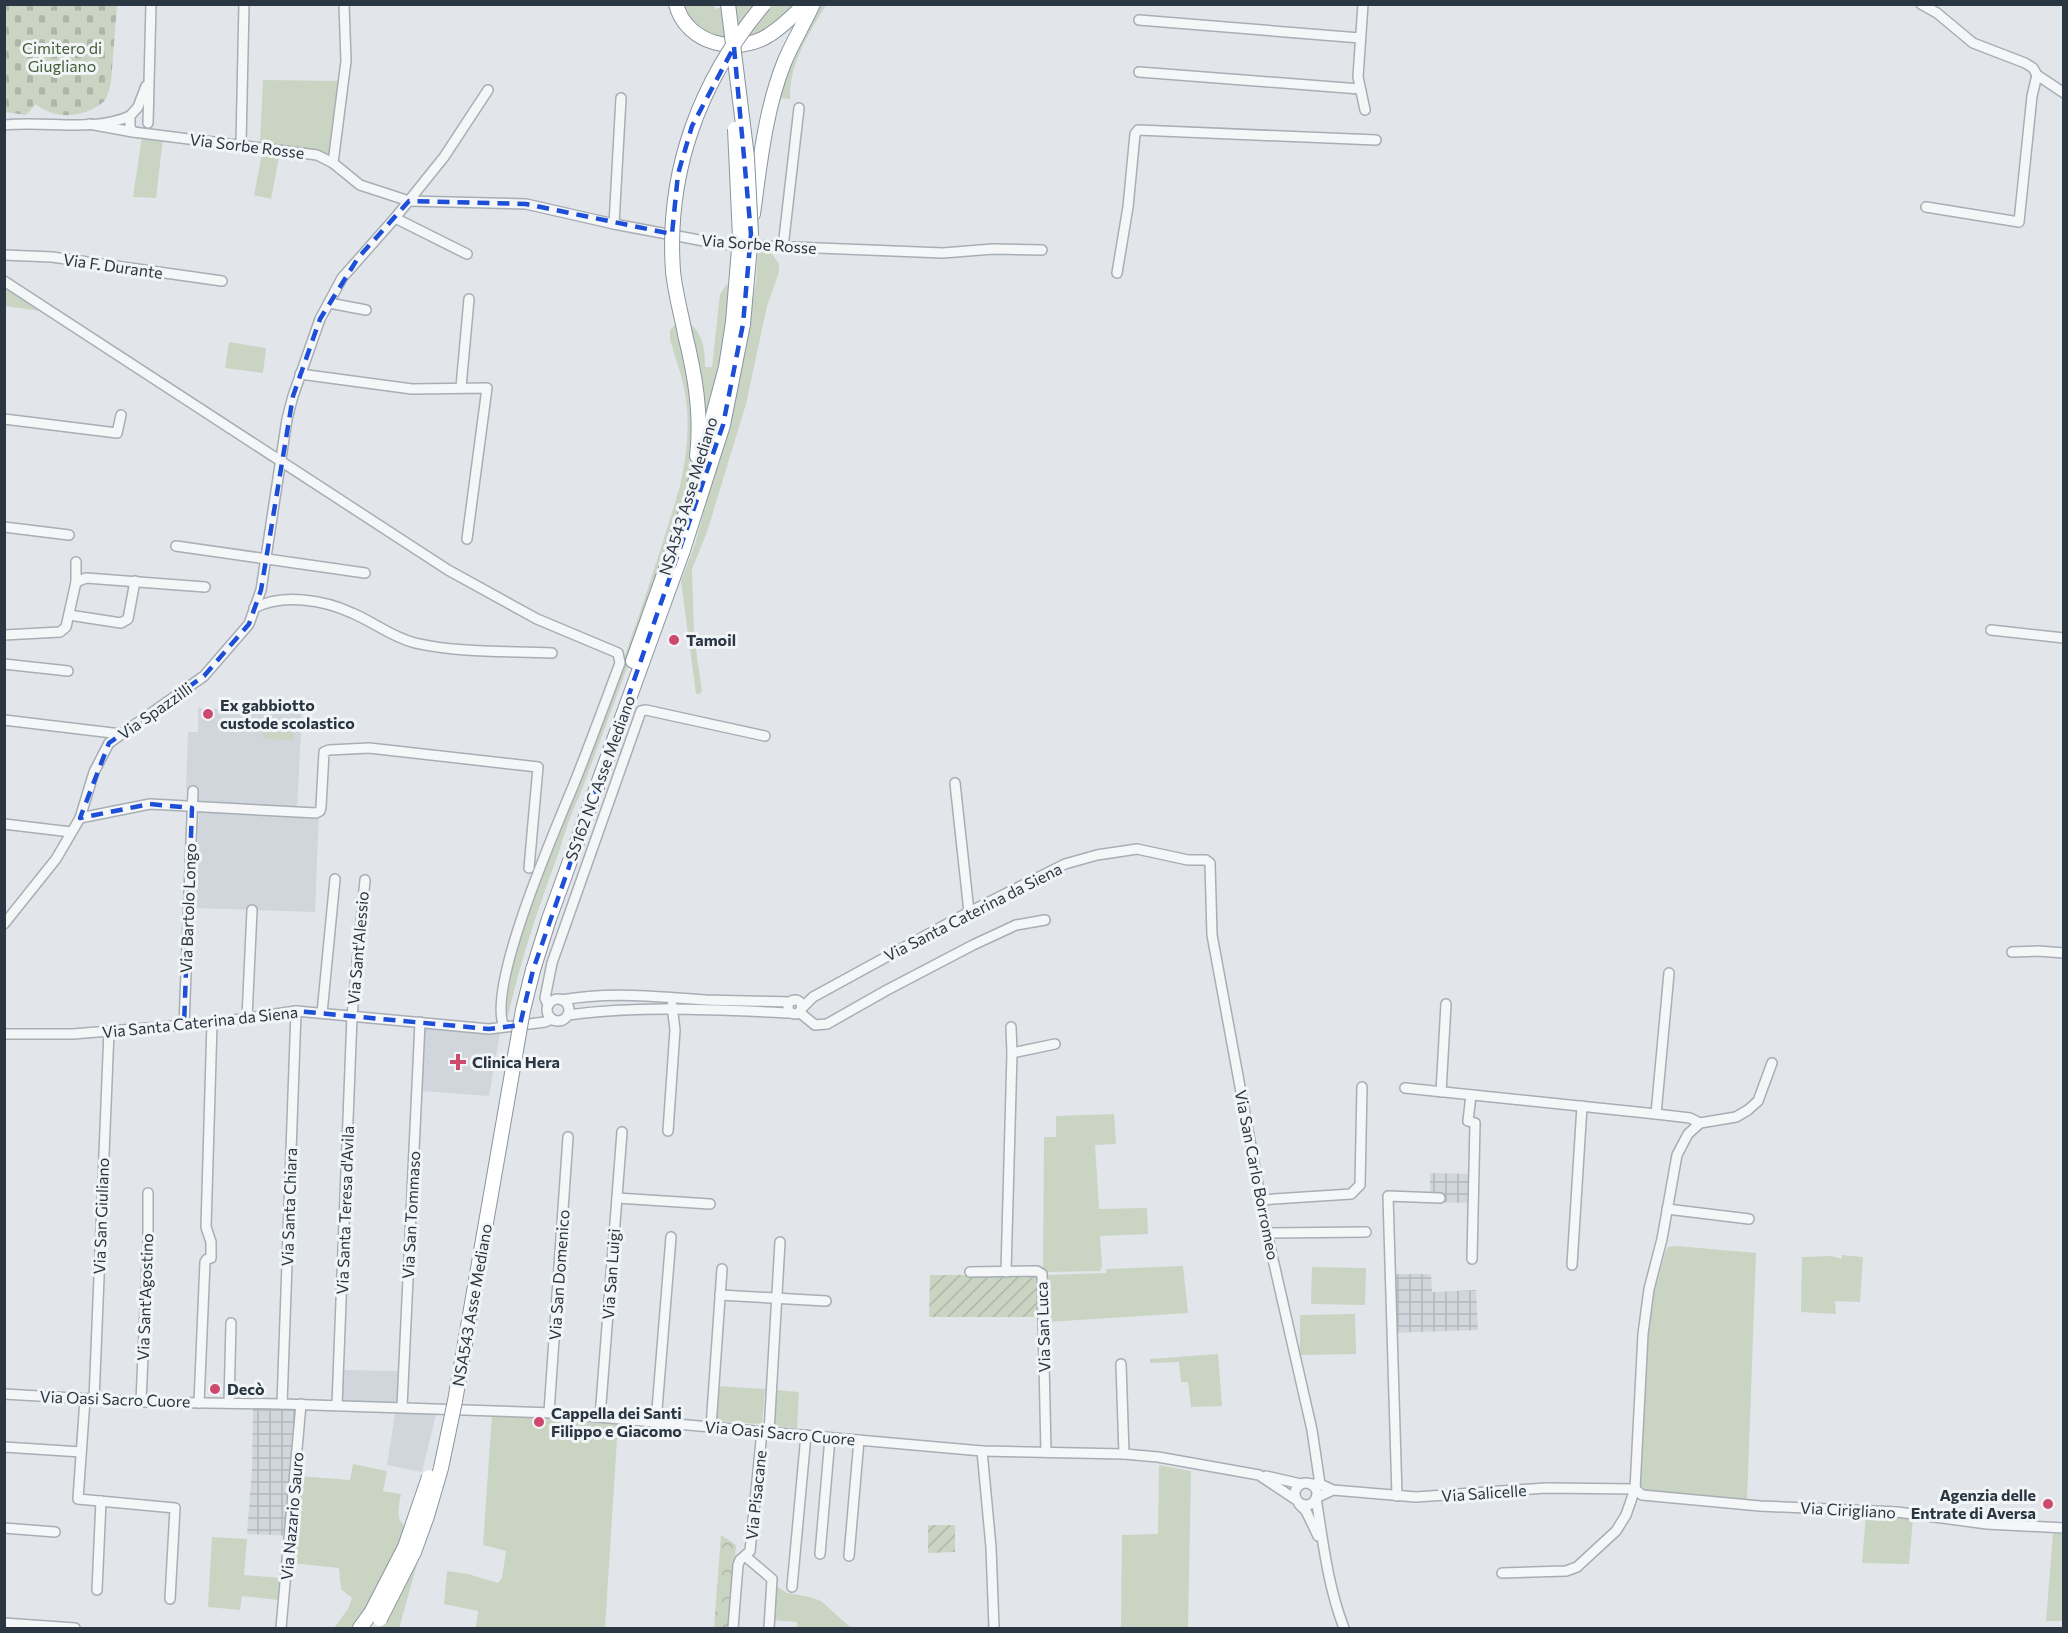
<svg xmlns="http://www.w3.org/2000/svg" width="2068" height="1633" font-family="Commissioner,sans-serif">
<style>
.built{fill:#d0d6dc}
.industrial{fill:url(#industrial-grid)}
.grass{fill:#c9d4c3}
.forest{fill:url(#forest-crowns)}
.cemetery{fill:url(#cemetery-stones)}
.garden{fill:url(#garden-furrows)}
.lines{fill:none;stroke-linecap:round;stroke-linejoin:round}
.minor-casing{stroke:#a7aeb4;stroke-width:12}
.highway-casing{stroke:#8995a1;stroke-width:16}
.minor{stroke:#f5f6f8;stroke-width:9}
.highway{stroke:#fff;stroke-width:14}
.highway-bridge-casing{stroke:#8995a1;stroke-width:16;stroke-linecap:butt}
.highway-bridge{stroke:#fff;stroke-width:14}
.marked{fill:none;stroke:#1d4ed8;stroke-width:4.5;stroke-dasharray:12 8;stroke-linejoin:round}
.poi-dot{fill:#cd496d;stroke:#f2f5f7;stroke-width:2}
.labels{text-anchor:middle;stroke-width:6;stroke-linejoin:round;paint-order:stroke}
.park-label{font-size:16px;fill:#435e37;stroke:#f2f5f7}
.street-label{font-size:16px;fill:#2a3642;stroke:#f2f5f7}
.poi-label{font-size:16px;font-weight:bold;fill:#2a3642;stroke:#f2f5f7;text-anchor:start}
</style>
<defs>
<pattern id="industrial-grid" width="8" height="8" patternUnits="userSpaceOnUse" patternTransform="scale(1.5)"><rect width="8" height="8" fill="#d0d6dc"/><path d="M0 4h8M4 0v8" fill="none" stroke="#b3b8be"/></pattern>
<pattern id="forest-crowns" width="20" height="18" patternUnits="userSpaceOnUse" patternTransform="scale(1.5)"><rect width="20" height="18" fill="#c9d4c3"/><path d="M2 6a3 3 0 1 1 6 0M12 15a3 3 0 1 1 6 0" fill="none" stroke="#adb7a9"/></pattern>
<pattern id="cemetery-stones" width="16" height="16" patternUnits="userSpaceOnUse" patternTransform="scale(1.5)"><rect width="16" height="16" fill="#c9d4c3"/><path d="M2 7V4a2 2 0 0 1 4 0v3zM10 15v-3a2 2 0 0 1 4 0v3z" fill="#adb7a9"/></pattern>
<pattern id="garden-furrows" width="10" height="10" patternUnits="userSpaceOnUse" patternTransform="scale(1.5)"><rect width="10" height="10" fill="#c9d4c3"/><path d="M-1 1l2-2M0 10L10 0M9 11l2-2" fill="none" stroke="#adb7a9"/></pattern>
</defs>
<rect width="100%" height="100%" fill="#e2e6ea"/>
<g class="built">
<path d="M198,708L302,713L297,809L319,810L315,912L196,908L199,806L194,805L195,789H186L188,732H198Z"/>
<path d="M423,1028L500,1033L489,1096L420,1091Z"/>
<path d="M343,1370L398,1371L397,1405L342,1403Z"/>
<path d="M396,1408L437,1410L422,1472L387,1465Z"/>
</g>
<g class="industrial">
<path d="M1430,1173L1472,1174L1471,1203L1430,1202Z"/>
<path d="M1396,1274H1431L1432,1292L1476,1290L1478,1330L1389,1333L1388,1275Z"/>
<path d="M253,1405L304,1406L293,1536L247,1534L252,1470Z"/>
</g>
<g class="grass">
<path d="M681,5H714L715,9L734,5H796L779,22L753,38L718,41L695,26Z"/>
<path d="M822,5H826C809,33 789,64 790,99L777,98L797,46Z"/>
<path d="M263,80L340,81L330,157L260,144Z"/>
<path d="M142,137L163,138L156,198L133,197Z"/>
<path d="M265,150L280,152L271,199L254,195L262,154Z"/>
<path d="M758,250L770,251L779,264V272L767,306L746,404L707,532L692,569L694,635L702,692L699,694H696L681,581L695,544L733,406L756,282Z"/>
<path d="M733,282L730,319L703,452L687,321C703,332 705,349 705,367H712L720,294L727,284Z"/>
<path d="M4,285L43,309L40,311L5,306Z"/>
<path d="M678,322L691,374L694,461L689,485L651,603L580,795C569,816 564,838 556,860C537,911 520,963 508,1016C491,986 568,804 583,766C597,729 611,692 625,655C645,599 663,543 680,486C687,454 691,421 684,388C681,372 674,355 670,339V330Z"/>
<path d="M229,342L266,348L263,373L225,368Z"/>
<path d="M263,723L294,724L293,740L263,739Z"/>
<path d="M1114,1114L1116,1144L1095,1145L1099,1209L1147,1208L1148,1234L1100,1236L1102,1266L1100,1271L1046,1272L1043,1268L1044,1137H1056V1116Z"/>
<path d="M1676,1246L1756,1253L1747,1500L1645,1493L1639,1488L1645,1373L1651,1315L1653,1296L1666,1250L1668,1247Z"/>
<path d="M1842,1255L1863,1257L1860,1302L1835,1301L1836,1314L1801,1312L1802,1257L1831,1256L1842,1259Z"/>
<path d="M1183,1266L1188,1313L1047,1322L1046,1275L1106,1273L1107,1269Z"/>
<path d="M1312,1267L1366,1268L1365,1305L1311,1304Z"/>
<path d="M1355,1314L1356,1354L1300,1355V1315Z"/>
<path d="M1218,1354L1222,1406L1191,1407L1188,1382H1181L1179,1362L1150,1363V1359Z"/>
<path d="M718,1386L765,1389L762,1424L716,1421Z"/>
<path d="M776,1390L799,1392L797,1428L774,1426Z"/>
<path d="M492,1415L618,1423L605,1628H476L478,1611L444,1604L447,1571L468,1574L498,1583L502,1578L506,1551L483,1545Z"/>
<path d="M353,1464L387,1471L383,1491L401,1494C395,1524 399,1523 424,1540L399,1628H379L385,1620L369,1610L356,1628H334L348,1609L352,1598L341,1589L339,1568L291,1563L299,1476L350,1480Z"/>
<path d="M1159,1465L1191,1471L1188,1628H1121L1122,1535L1158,1534Z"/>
<path d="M1866,1514L1913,1519L1909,1564L1862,1563Z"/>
<path d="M2053,1534H2063V1621H2046Z"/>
<path d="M212,1537L247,1539L244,1575L281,1578L279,1600L242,1596L240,1610L208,1607Z"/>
<path d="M773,1584L787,1593L810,1597L821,1601L851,1628H797V1622L771,1620Z"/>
</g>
<path class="forest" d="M721,1535L736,1545L730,1628H714Z"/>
<path class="cemetery" d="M49,4L53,7L54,4L117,5L111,82C109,89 108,99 102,103C83,118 54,120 36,104L26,115L5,112V5Z"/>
<g class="garden">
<path d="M930,1275H1039L1040,1317H929Z"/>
<path d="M928,1525H955V1552L928,1553Z"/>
</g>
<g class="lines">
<g class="minor-casing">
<g id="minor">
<path d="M1363,4L1358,77L1365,110"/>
<path d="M1921,4L1937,13L1973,43L2025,63L2033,68L2037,75L2064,93"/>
<path d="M1139,20L1360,38"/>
<path d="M1139,72L1360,89"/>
<path d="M148,123L151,4"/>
<path d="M89,124L133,132L317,155L333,163L360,185L409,201L526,204L614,224L720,244L943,253L993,249L1042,250"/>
<path d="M4,125C46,120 92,133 130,116"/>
<path d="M133,132L130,127V116L138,107L146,86"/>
<path d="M241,144L244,4"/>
<path d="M333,163L346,61L344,4"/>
<path d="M1926,207L2019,222L2032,96L2037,75"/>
<path d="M395,218L467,254"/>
<path d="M614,224L621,98"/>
<path d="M783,247L799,108"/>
<path d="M4,255L52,257L222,281"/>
<path d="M1117,273L1128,207L1135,134L1138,130L1376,140"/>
<path d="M4,281L448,570L537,619L618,653L620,663C605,703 590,744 574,784C556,828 486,987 504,1027"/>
<path d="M329,303L366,310"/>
<path d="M300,374L412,389L487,388L467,539"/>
<path d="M461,387L469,299"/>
<path d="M4,419L117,433L121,415"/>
<path d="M4,527L69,535"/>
<path d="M176,546L365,573"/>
<path d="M76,582L86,578L205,587"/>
<path d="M254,608C283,593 324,600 352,613C374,622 391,637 415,643C459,653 507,651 552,653"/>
<path d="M69,615L121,623L128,619L135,581"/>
<path d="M1991,630L2064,638"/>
<path d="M4,635L60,632L66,627L76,582V562"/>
<path d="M4,664L68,671"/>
<path d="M4,720L121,734"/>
<path d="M955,783L969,912"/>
<path d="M80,818L150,804L316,813L320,811L321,807L324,752L329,750L369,748L538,767L529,868"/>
<path d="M4,824L71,832"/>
<path d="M4,924L56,859L80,818L94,772L109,743L204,676L249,624L261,590L287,419L293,396L320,319L342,278L395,218L444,157L488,90"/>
<path d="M2012,952L2038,951L2064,953"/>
<circle cx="558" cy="1010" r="11"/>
<circle cx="795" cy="1007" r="7"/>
<path d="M562,1000C611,991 657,997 706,1000C734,1001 762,1001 789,1002"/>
<path d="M548,1005L545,998L552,963L641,711L646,710L765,736"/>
<path d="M801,1009L813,997L866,968L969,912L1065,864L1097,855L1137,849L1188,860H1206L1210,863L1212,935L1267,1233L1312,1430L1320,1484"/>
<path d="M799,1012L815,1025L827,1024L887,990L973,945L1016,925L1045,920"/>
<path d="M322,1013L335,879"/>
<path d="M568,1015C642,1005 718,1010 792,1013"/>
<path d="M247,1018L252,910"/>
<path d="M184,1025L193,791"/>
<path d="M4,1034H73L109,1031L212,1023L296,1011L489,1029L545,1022L552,1019"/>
<path d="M1012,1053L1055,1044"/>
<path d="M1405,1088L1656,1114L1690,1118L1700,1123L1736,1117L1748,1110L1758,1101L1772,1063"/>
<path d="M1441,1092L1446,1004"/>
<path d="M1471,1095L1468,1121L1475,1123L1472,1259"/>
<path d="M1656,1114L1669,973"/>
<path d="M668,1131L675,1030L672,1005"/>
<path d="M617,1198L710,1204"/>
<path d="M1260,1200L1351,1194L1360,1185L1362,1087"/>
<path d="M1667,1209L1749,1219"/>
<path d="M1267,1233L1366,1232"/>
<path d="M1572,1265L1582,1106"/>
<path d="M970,1272L1037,1271L1042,1274L1046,1452"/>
<path d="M1006,1272L1012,1053L1011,1027"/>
<path d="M720,1295L826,1301"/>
<path d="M1121,1364L1124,1454"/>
<path d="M4,1394L143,1402L282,1404L553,1413L982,1451L1124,1454L1158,1457L1259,1475L1295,1499"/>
<path d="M85,1399L78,1499L175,1508L170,1599"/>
<path d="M94,1400L109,1031"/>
<path d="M141,1402L148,1240V1193"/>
<path d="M199,1403L205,1262L207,1259L211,1258V1242L206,1227L212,1023"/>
<path d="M229,1403L231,1323"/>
<path d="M282,1404L296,1011"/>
<path d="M337,1405L352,1016L365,880"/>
<path d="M402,1407L420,1022"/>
<path d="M549,1412L568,1137"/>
<path d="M600,1417L622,1132"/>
<path d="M656,1422L671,1237"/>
<path d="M711,1427L722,1269"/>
<path d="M769,1432L780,1242"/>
<path d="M4,1447L81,1452"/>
<path d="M982,1451L991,1547L994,1628"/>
<path d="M1266,1476L1301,1484"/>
<circle cx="1306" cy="1494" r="11"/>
<path d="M1310,1484H1320L1333,1490L1416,1497L1546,1488L1635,1489"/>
<path d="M1635,1489L1642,1495L1760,1506L1897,1512L1987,1524L2064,1528"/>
<path d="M1333,1490L1316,1498C1323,1542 1328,1587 1344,1628"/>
<path d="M1397,1496L1388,1196L1440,1198"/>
<path d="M1299,1504L1306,1511L1318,1536"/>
<path d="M4,1528L55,1532"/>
<path d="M820,1554L830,1438"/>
<path d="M745,1556L772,1579L769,1628"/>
<path d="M849,1556L859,1440"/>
<path d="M1502,1573L1566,1571L1577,1567L1616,1531L1626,1515L1635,1489L1643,1334L1649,1289L1662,1239L1677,1155L1688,1134L1700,1123"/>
<path d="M792,1587L806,1435"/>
<path d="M97,1590L101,1501"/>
<path d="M4,1623L75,1628"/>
<path d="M281,1628L301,1404"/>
<path d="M733,1628L738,1565L740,1560L750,1551L762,1431"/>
</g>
</g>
<g class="highway-casing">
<g id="highway">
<path d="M676,4C686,44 737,56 769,35C782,27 794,15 805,4"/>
<path d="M753,214C760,163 765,111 784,63C792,43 804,24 813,4"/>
<path d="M685,334C695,375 702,414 697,456"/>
<path d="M695,483L726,367L733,322"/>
<path d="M633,661L687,510"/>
<path d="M533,970L549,919L683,550L723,425L743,324"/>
<path d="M360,1628L371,1613"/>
</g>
</g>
<use href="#minor" class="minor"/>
<use href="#highway" class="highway"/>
<g class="highway-bridge-casing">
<g id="highway-bridge">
<path d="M728,4L747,157L751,234L743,324"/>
<path d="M733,322L740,237L735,129"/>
<path d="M685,334C681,313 675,292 673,271C666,171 700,80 764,4"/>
<path d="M371,1613L405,1547L429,1477"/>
<path d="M380,1619L414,1552L427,1516L441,1468L455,1401L523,1010L533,970"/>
</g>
</g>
<use href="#highway-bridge" class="highway-bridge"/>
</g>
<path class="marked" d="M734,47L751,234L743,324L723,425L533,970L520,1025L489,1029L296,1011L184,1025L192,808L150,804L80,818L109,743L204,676L249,624L261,590L293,396L320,319L358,258L409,201L526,204L672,234L678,174L692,126Z"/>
<g class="poi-dot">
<circle cx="674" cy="640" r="6"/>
<circle cx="208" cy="714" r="6"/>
<path d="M455 1053h6v6h6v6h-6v6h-6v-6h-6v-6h6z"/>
<circle cx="215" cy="1389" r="6"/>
<circle cx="539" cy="1422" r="6"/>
<circle cx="2048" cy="1504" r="6"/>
</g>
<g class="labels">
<g class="park-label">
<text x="62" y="54">Cimitero di<tspan x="62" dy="18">Giugliano</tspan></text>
</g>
<g class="street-label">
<text transform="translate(247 146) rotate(7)" y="6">Via Sorbe Rosse</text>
<text transform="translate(759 244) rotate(4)" y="6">Via Sorbe Rosse</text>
<text transform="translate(113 266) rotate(8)" y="6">Via F. Durante</text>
<text transform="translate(688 496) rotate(-73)" y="6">NSA543 Asse Mediano</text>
<text transform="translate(155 711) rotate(-35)" y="6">Via Spazzilli</text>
<text transform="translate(600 778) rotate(-70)" y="6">SS162 NC Asse Mediano</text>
<text transform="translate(188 908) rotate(-88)" y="6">Via Bartolo Longo</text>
<text transform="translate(973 912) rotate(-27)" y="6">Via Santa Caterina da Siena</text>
<text transform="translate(358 948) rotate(-85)" y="6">Via Sant'Alessio</text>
<text transform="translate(200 1022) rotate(-6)" y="6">Via Santa Caterina da Siena</text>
<text transform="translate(1257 1175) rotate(79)" y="6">Via San Carlo Borromeo</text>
<text transform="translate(289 1207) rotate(-88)" y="6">Via Santa Chiara</text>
<text transform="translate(345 1210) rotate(-88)" y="6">Via Santa Teresa d'Avila</text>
<text transform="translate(411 1215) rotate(-87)" y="6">Via San Tommaso</text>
<text transform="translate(101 1216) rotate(-88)" y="6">Via San Giuliano</text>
<text transform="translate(611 1274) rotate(-86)" y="6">Via San Luigi</text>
<text transform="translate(559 1275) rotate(-86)" y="6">Via San Domenico</text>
<text transform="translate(145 1297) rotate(-88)" y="6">Via Sant'Agostino</text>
<text transform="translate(472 1305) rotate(-80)" y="6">NSA543 Asse Mediano</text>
<text transform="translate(1043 1327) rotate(-92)" y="6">Via San Luca</text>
<text transform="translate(115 1399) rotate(2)" y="6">Via Oasi Sacro Cuore</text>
<text transform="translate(780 1433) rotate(5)" y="6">Via Oasi Sacro Cuore</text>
<text transform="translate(1484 1493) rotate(-4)" y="6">Via Salicelle</text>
<text transform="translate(756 1495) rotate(-84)" y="6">Via Pisacane</text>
<text transform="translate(1848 1510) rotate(3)" y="6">Via Cirigliano</text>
<text transform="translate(292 1516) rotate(-85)" y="6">Via Nazario Sauro</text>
</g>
<g class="poi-label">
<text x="686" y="646">Tamoil</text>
<text x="220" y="711">Ex gabbiotto<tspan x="220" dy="18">custode scolastico</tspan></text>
<text x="472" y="1068">Clinica Hera</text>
<text x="227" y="1395">Decò</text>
<text x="551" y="1419">Cappella dei Santi<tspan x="551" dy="18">Filippo e Giacomo</tspan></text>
<text x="2036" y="1501" text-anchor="end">Agenzia delle<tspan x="2036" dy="18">Entrate di Aversa</tspan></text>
</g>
</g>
<rect width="2068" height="1633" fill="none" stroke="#2a3642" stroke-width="12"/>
</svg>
